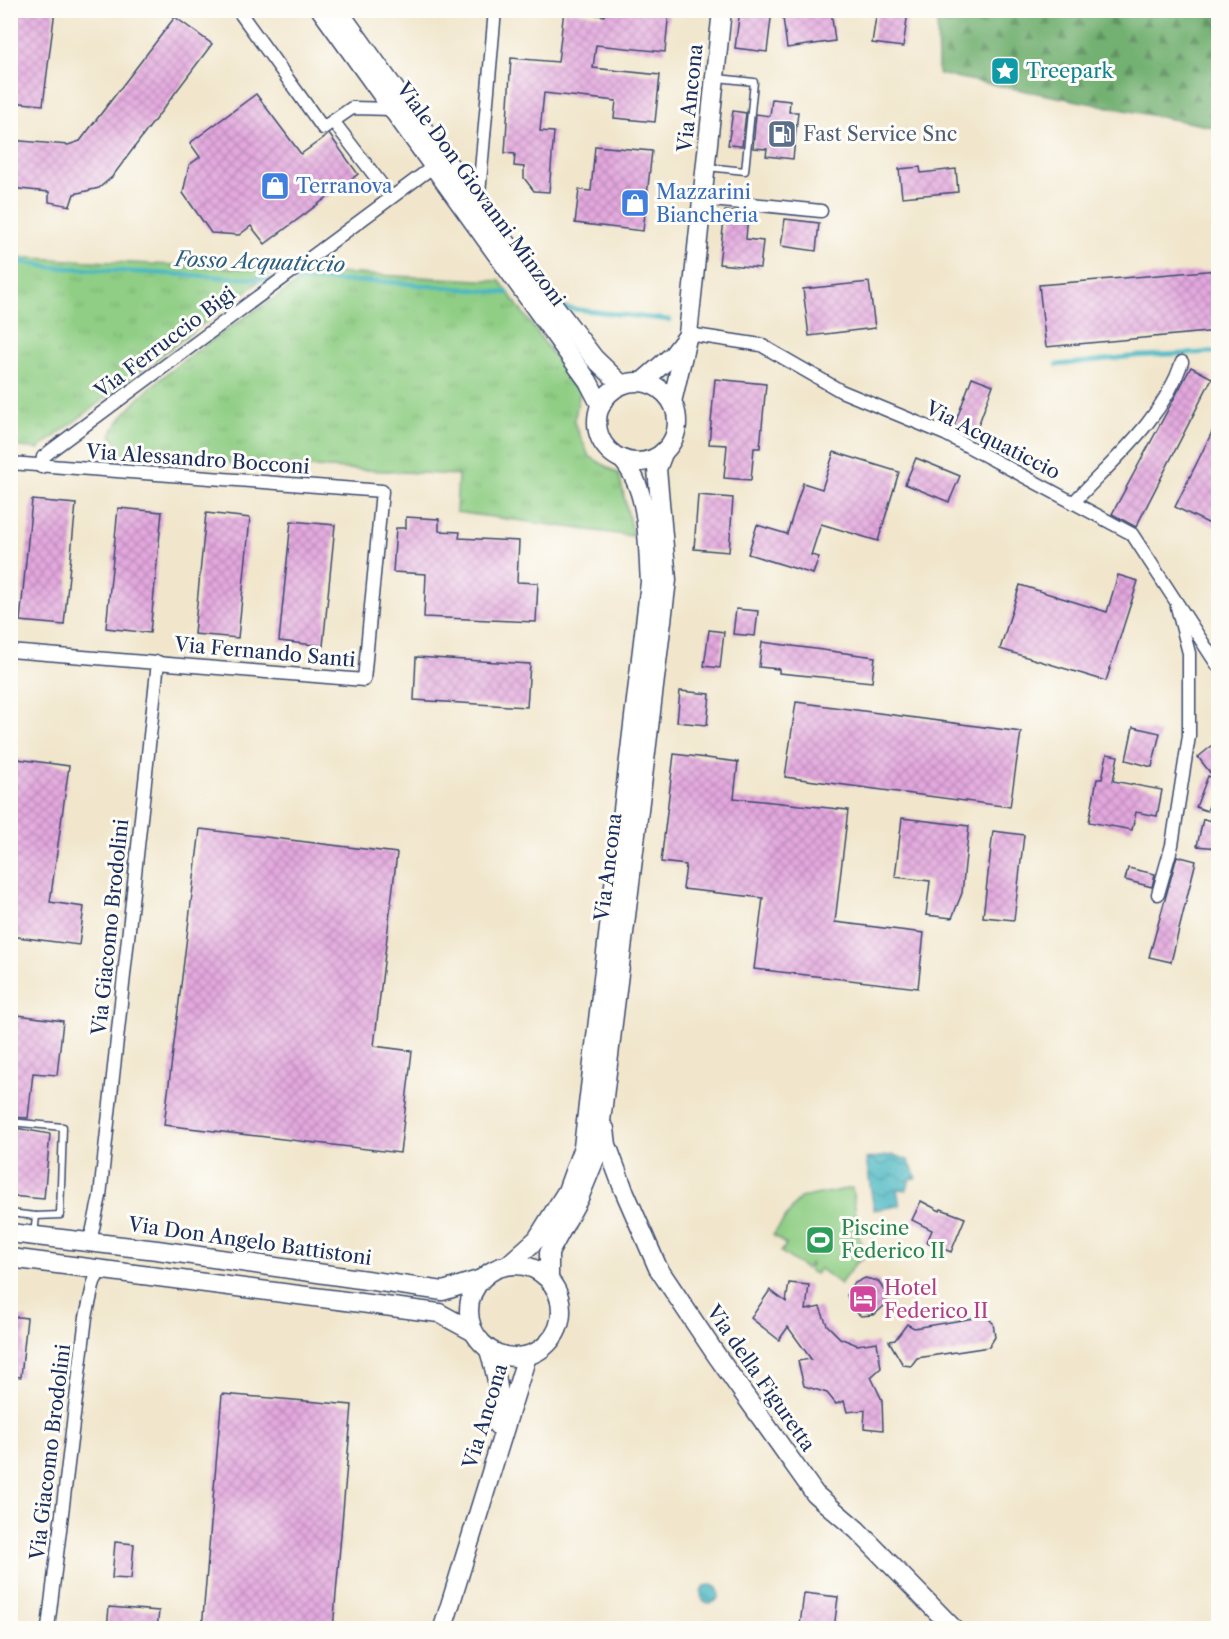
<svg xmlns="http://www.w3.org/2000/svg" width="1229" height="1639" font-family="'Libre Caslon Text',serif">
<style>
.grass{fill:url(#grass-tufts);stroke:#557e71;stroke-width:1.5}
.forest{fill:url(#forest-firs);stroke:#477068;stroke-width:1.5}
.pitch{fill:#8fce84;stroke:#557e71;stroke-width:1.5}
.water{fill:url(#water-waves);stroke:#327390;stroke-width:1.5}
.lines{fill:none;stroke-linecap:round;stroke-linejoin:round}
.stream{stroke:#48b7c2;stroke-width:4.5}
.building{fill:url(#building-cross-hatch)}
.lane-casing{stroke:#3b4a6e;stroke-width:9}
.street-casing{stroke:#3b4a6e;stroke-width:15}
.secondary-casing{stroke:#3b4a6e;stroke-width:21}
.lane{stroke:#fff;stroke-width:6}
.street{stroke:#fff;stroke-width:12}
.secondary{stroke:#fff;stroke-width:18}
.labels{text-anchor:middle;stroke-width:6;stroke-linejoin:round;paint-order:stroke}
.culture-label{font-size:20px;fill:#0d838f;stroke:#fdfcf7;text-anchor:start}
.street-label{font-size:20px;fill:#1b2f5e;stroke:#fdfcf7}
.service-label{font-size:20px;fill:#4e5e75;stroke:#fdfcf7;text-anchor:start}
.shop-label{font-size:20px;fill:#366cbe;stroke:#fdfcf7;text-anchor:start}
.leisure-label{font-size:20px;fill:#27864d;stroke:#fdfcf7;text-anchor:start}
.hotel-label{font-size:20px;fill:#b23c85;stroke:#fdfcf7;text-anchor:start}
.water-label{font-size:21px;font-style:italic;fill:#2b5f81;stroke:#fdfcf7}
</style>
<defs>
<pattern id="grass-tufts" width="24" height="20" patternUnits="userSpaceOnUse" patternTransform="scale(1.5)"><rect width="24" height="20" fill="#8fce84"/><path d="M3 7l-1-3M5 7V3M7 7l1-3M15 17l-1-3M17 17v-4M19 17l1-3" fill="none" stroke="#7bb174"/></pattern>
<pattern id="forest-firs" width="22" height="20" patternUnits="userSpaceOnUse" patternTransform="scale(1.5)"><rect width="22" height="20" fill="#73b172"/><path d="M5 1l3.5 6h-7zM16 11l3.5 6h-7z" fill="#5e9061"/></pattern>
<pattern id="water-waves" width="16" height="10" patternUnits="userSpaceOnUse" patternTransform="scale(1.5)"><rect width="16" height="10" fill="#48b7c2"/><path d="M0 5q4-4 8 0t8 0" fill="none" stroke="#3b95a1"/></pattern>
<pattern id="building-cross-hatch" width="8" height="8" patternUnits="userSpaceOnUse" patternTransform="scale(1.5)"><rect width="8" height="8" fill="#e4a8de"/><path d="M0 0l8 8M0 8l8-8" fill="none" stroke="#b889b7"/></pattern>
</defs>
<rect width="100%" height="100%" fill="#fdfcf7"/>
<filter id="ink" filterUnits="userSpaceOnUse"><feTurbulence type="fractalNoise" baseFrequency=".0167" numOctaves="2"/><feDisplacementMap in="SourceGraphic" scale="12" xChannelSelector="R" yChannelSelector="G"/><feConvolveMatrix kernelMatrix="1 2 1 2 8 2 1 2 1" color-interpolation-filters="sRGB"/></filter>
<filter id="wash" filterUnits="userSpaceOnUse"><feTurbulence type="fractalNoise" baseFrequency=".008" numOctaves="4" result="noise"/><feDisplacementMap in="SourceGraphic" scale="24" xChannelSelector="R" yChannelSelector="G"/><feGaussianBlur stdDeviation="1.35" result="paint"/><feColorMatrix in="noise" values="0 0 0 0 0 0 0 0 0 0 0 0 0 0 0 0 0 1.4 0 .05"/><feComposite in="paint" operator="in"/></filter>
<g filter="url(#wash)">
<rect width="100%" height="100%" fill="#f1e6cc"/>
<g class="grass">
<path d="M11,257L274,270L38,449L11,446Z"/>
<path d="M314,272L500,281L580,392L574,422L589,456L619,474L633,536L456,512L458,475L126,457L111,435C135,382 263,307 314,272Z"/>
</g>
<path class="forest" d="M937,11H1218V128L938,74Z"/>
<path class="pitch" d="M852,1188L863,1259L855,1264L840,1284L820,1269L815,1274L809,1271L811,1263L806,1269L781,1252L786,1245L773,1235L800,1198Z"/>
<g class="water">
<path d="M894,1155L908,1160L917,1178L910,1179L907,1190L897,1189L900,1206L874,1210L866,1159Z"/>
<circle cx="710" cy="1594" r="9"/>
</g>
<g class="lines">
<g class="stream">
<path d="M10,259L49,267L275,280"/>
<path d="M286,280L388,282L508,293"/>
<path d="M564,308L669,320"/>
<path d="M1057,365L1136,356L1218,352"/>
</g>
</g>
<g id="blocks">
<g class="building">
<path d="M10,10H55L43,105L10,102Z"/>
<path d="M564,10L604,16L605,10H669L665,52L596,45L593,68L660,75L655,122L614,118L616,101L544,93L540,131L554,132L549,192L534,191L524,178V167L514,166L515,154L505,153L511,58L558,62Z"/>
<path d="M740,10H772L767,52L735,48Z"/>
<path d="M782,10H831L835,41L787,48Z"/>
<path d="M877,10L908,12L903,47L872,43Z"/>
<path d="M175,17L212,44L112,177L99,188L74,194L70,206L49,202V192L10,188V140L68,145L80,141Z"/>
<path d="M256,94L301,154L329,134L358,174L265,244L251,226L239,235L211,233L183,193L189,165L200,157L190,143Z"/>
<path d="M772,99L790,101L789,112H798L793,159L766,156L767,149L753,148L756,114L770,116Z"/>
<path d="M733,111L746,113L742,146L728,145Z"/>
<path d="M595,146L652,151L643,231L575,223L579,190L591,191Z"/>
<path d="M920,167L921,173L956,169L958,192L902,197L899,169Z"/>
<path d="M725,211L748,214L746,239L763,241L760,268L719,264Z"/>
<path d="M785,219L819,223L816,251L781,246Z"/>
<path d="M1218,270V331L1046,347L1039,285Z"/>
<path d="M869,282L875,328L809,336L803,289Z"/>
<path d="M1191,367L1212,378L1136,527L1112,514Z"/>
<path d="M972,377L993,385L974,437L953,429Z"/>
<path d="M715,379L766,384L760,448H754L751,480L724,478L727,445L709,444Z"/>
<path d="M1218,420V528L1175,507Z"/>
<path d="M834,452L899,472L878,541L821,524L811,555L819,557L813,574L748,554L757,525L787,534L803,483L822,489Z"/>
<path d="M916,458L960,476L949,502L905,484Z"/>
<path d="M698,495L733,498L729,552L694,549Z"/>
<path d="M32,500L76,504L64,625L20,621Z"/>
<path d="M118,508L162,512L150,633L106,628Z"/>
<path d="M206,513L250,518L238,638L194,634Z"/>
<path d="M406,517L439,519V531L460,532L459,538L519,541L517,582L538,583L536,622L424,617L426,574L393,572L396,528H406Z"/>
<path d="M291,521L335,525L323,646L279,641Z"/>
<path d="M1118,575L1138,581L1106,681L1000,649L1020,585L1107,612Z"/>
<path d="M736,609L758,611L755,636L733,634Z"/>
<path d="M709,630L724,632L720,668L704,666Z"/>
<path d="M762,642L875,657L872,682L779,673V669L759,667Z"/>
<path d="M416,657L530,664L527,707L414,700Z"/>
<path d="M680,691L710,694L707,725L677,722Z"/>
<path d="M796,702L1021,732L1010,807L785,777Z"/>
<path d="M1133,727L1160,733L1152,767L1126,760Z"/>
<path d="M1218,741V783L1207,811L1196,807L1208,776L1215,779L1198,757Z"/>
<path d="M674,754L738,762L734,798L848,810L835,922L924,933L918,988L754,969L763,898L683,889L686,865L661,862Z"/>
<path d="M1107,754L1118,756L1113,781L1162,790L1157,816L1136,812L1132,830L1089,822L1097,779H1102Z"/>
<path d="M10,758L69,766L50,902L84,907L79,945L10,936Z"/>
<path d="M902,818L969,826L962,893L952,918L926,915L930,881L895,877Z"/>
<path d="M1203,819L1217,822L1214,836H1218V848L1197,846Z"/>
<path d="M200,829L397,853L374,1046L412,1051L400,1153L164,1125Z"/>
<path d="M993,831L1024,835L1014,920L983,917Z"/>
<path d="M1177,856L1196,861L1171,962L1149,957Z"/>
<path d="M1128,868L1155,874L1152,887L1125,880Z"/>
<path d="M10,1014L63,1021L57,1075L33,1073L28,1118L10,1117Z"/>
<path d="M10,1127L50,1134L44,1199L10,1196Z"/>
<path d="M921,1201L940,1211L941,1209L965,1218L951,1252L927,1242L932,1230L912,1220Z"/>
<path d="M865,1278L878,1281L885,1292L884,1306L874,1315L872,1311V1315L861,1316L851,1308L847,1295L853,1284Z"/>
<path d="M789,1283L809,1285L806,1310L820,1307L827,1325L840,1338L857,1345L877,1342L881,1368L871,1377L882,1400L883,1430L864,1428L865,1410L847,1412L844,1401L836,1404L827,1393L804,1386L798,1361L811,1359L788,1327L779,1340L751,1318L770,1290L786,1302Z"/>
<path d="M10,1316L27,1318L21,1377L10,1376Z"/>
<path d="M986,1316L993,1323L995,1337L989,1347L917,1358L911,1366L903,1365L889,1341L895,1340L907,1324L914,1328Z"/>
<path d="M222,1394L352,1405L333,1629H202Z"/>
<path d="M115,1542L134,1544L131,1579L112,1578Z"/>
<path d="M804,1593L838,1597L834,1629L800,1625Z"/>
<path d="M109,1607L159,1611L157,1629H107Z"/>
</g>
</g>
</g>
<g filter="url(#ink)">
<use href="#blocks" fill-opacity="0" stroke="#3b4a6e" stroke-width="1.5"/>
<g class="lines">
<g class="lane-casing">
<g id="lane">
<path d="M707,167L745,171L754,82L718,78"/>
<path d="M10,1122L63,1127L60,1215L36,1216L10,1213"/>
<path d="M34,1235L36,1216"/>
</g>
</g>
<g class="street-casing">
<g id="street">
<path d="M238,10L323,128L352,108L393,109"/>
<path d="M333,121L391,197"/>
<path d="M702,199L821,211"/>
<path d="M478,205L495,10"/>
<path d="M688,334L761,345L841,391L945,434L1132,534L1218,666"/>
<path d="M10,463L382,491L364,680L10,651"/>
<path d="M41,467L43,457L53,449L434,166"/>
<path d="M1073,503C1113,460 1163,419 1182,362"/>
<path d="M1158,894L1172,845L1189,736V653L1177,607"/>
<path d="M86,1242L92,1233L100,1196L158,662"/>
<path d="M48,1628L86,1317L94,1282L101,1269"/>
</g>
</g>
<g class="secondary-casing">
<g id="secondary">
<path d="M321,10L588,381L601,406"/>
<path d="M338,10L478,205L594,358L622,385"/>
<path d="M642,382L673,355L686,338"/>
<circle cx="637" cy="422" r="40"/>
<path d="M672,402L688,334L722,10"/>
<path d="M605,1129L607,1145L623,1188L658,1268L717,1356L815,1494L857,1530L953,1628"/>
<path d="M10,1233L157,1250L443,1291L481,1279"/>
<path d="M10,1258L439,1313L472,1331"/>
<circle cx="515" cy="1311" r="46"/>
<path d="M508,1265L537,1239L567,1191L583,1147L650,582C647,541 650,490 621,458"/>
<path d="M549,1279V1253L579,1198L597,1154L667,580L657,469L664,451"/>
<path d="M489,1350C497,1376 502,1397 497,1425"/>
<path d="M443,1628L527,1356"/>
</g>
</g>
<use href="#lane" class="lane"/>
<use href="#street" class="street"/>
<use href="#secondary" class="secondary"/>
</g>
</g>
<defs>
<g id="sight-square" transform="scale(1.5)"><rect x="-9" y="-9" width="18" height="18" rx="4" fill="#0f9aa8" stroke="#fdfcf7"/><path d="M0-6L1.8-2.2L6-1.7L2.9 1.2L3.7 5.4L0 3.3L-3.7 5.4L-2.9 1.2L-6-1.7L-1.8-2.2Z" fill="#fff"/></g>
<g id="fuel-square" transform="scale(1.5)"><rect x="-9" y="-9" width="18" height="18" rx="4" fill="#5c6f8a" stroke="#fdfcf7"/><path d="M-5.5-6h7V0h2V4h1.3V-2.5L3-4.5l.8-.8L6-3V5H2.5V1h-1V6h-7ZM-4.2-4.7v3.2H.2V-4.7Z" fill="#fff"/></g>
<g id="shop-square" transform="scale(1.5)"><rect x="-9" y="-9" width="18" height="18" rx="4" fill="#3f7fe0" stroke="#fdfcf7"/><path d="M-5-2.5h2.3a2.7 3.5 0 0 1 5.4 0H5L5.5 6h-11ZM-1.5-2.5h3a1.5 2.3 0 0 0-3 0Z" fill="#fff"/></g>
<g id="stadium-square" transform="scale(1.5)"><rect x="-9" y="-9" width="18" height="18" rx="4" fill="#2e9e5b" stroke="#fdfcf7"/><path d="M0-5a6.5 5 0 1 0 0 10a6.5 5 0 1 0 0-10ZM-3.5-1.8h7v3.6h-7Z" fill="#fff"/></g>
<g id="hotel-square" transform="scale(1.5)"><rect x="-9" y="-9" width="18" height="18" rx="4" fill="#d1479c" stroke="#fdfcf7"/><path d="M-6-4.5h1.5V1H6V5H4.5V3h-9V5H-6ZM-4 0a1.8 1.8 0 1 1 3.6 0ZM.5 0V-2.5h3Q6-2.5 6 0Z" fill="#fff"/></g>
</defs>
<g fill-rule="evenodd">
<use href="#sight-square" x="1005" y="71"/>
<use href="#fuel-square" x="782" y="134"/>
<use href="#shop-square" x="275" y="186"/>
<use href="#shop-square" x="635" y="203"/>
<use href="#stadium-square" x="820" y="1240"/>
<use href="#hotel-square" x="863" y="1299"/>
</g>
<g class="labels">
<g class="culture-label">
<text x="1026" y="78">Treepark</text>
</g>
<g class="street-label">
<text transform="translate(690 98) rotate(-84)" y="7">Via Ancona</text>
<text transform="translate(481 194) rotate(54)" y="7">Viale Don Giovanni Minzoni</text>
<text transform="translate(165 342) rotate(-37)" y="7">Via Ferruccio Bigi</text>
<text transform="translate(993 440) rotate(27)" y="7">Via Acquaticcio</text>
<text transform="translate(198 459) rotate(4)" y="7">Via Alessandro Bocconi</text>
<text transform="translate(265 652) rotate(5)" y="7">Via Fernando Santi</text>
<text transform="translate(608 867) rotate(-83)" y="7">Via Ancona</text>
<text transform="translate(110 927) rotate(-84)" y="7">Via Giacomo Brodolini</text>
<text transform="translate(250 1241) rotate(8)" y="7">Via Don Angelo Battistoni</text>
<text transform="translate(761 1378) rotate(55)" y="7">Via della Figuretta</text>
<text transform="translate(485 1416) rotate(-73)" y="7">Via Ancona</text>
<text transform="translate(50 1452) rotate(-83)" y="7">Via Giacomo Brodolini</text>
</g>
<g class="service-label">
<text x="803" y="141">Fast Service Snc</text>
</g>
<g class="shop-label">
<text x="296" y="193">Terranova</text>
<text x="656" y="199">Mazzarini<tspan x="656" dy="23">Biancheria</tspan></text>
</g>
<g class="leisure-label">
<text x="841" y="1235">Piscine<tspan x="841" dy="23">Federico II</tspan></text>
</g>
<g class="hotel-label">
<text x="884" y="1295">Hotel<tspan x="884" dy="23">Federico II</tspan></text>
</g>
<g class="water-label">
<text transform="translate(260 262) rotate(2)" y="7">Fosso Acquaticcio</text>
</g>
</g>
<rect width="1229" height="1639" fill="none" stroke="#fdfcf7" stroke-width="36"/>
</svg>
